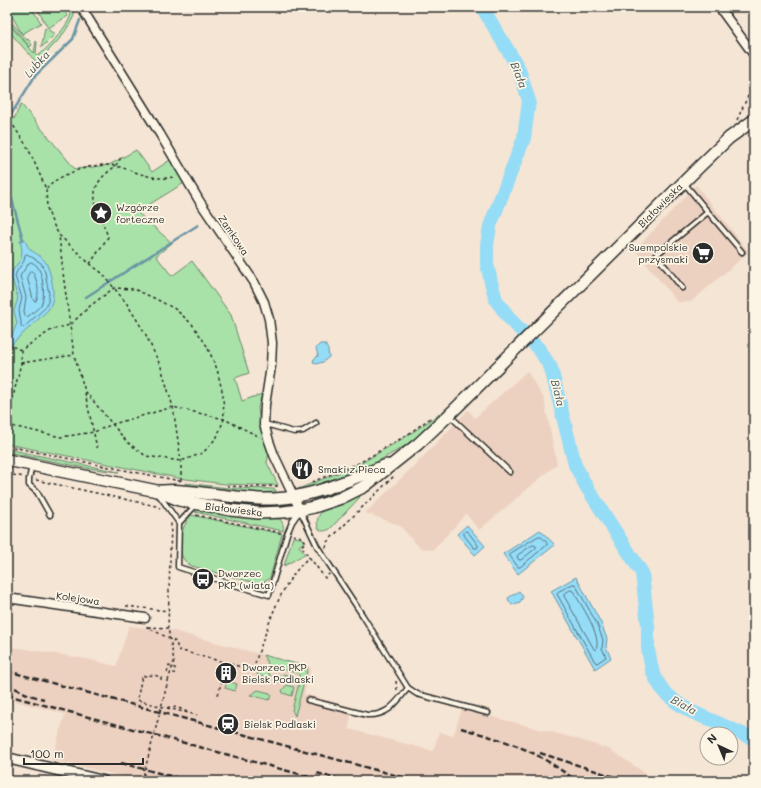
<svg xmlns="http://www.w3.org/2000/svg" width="761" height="788" font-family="Mali,sans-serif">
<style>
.built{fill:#edd1c0}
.green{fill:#a8e2a8;stroke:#6a866a}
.water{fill:#95dcf7;stroke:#6b95a5}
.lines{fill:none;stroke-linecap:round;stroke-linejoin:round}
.shore{stroke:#55727d;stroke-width:1}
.stream{stroke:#6b95a5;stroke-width:2.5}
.river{stroke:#95dcf7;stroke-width:14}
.service-casing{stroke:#2b2b2b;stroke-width:7}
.minor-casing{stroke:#2b2b2b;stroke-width:11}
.tertiary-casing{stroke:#2b2b2b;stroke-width:13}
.secondary-casing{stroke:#2b2b2b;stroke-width:14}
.path{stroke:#2b2b2b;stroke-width:1.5;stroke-dasharray:3 3;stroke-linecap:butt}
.service{stroke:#fcf5e5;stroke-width:4}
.minor{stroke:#fcf5e5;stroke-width:8}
.tertiary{stroke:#fcf5e5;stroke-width:10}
.secondary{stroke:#fcf5e5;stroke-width:11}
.rail{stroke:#2b2b2b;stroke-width:2.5;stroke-dasharray:6 3;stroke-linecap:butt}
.path-bridge{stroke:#2b2b2b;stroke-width:1.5;stroke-dasharray:3 3;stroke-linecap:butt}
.labels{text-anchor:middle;stroke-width:3.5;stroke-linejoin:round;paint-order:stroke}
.street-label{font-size:10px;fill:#2b2b2b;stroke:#fcf5e5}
.poi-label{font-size:10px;fill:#2b2b2b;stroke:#fcf5e5;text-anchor:start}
.water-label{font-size:11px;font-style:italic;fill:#46575e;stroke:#fcf5e5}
</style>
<rect width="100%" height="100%" fill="#f5e5d4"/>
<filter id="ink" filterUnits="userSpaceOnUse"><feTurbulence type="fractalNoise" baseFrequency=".025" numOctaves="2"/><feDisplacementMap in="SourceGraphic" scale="8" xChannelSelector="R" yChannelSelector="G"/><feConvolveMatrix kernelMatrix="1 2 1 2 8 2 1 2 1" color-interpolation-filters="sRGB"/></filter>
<g filter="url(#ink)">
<g class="built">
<path d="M696,185L749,252L691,302H677L635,250Z"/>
<path d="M527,371L544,399L557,464L479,530L466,514L433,550L420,548L399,525L365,513L419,461L468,410L475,418Z"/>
<path d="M129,626L170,630L311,668L304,694L352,707L349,729L433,751L439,732L453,736L462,709L574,738L609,749L657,781H143L52,760L65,714L7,699V646L87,659L116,666Z"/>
</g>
<g class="green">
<path d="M7,7H31L41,23L22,34Z"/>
<path d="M36,7H63L68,16L48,28Z"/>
<path d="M68,7H72L74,13V16C64,36 53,47 36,62L7,29V22L34,53L36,41L37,42L36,55L38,56C46,50 71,23 71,13C71,11 69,9 68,7Z"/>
<path d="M7,17L27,40L28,39L32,45L30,47L7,20Z"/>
<path d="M45,28L55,34L42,47L41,46L42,44Z"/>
<path d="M21,104L75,169L109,165L136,150L152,172L170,160L184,183L137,212L172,243L156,256L172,276L192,261L231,315L249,373L235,378L242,401L262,394L258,408L261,430L269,452L267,463L278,485H251L225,484L178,478L7,444V110L14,119Z"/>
<path d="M451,406L422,434L405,446L375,463L352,474L328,483L301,490L298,489L358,465L407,436Z"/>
<path d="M7,449L119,472L86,468L7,452Z"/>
<path d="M378,472L353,487L335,495L313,502L312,500L336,491Z"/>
<path d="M185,483L229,488L275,489L276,492L252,493L228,492L185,486Z"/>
<path d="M359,495L360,497L330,529C315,537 314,518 323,510C329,505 350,498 359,495Z"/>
<path d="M207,499H210L285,505V507L266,509L204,502Z"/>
<path d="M199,510L240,517L280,519C283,523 284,526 283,531L195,512Z"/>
<path d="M191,515L282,534L270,578L261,584L255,583L192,566C190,565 188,564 186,562C178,555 180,538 183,529C185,524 188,519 191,515Z"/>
<path d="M293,537L301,538L304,542L299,546L305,554L284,566Z"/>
<path d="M263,655L308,667L295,716L292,710L300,679L299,675L297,673L269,666Z"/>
<path d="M264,669L267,670L271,677L270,679L257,675L258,673Z"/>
<path d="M284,674L289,676V677L284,683L276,681L277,679Z"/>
<path d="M227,681L237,684L235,691L225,688Z"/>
<path d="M287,685L294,687L292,696L283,693L282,690Z"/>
<path d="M258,690L270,693L272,696L269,700L250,695Z"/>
</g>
<g class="water">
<path d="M25,239C28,252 35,251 43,259C49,264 54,287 53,295C53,301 51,305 48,310L13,343L10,348L7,361V338H11L17,323L14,311L18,298L11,276L13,270L21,259L22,250L20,240Z"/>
<path d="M320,344H325L328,350L329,357L323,362L316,364L313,362L314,359L318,356L316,348Z"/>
<path d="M467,525L485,546L475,555L457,534Z"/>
<path d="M540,530L555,545L518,574L503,554Z"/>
<path d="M576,577L601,623L607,639L606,647L611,658L595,669L551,591Z"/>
<path d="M519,591L523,597L520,602L512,605L509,601L508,598Z"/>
</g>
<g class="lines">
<g class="shore">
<path d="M27,254L41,263L45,272L49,294L48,302L45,308L23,328L21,326V322L19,310L22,298L15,276L17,271L24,261L25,255Z"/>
<path d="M31,262C32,262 36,265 36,265C43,271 46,297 41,305C38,309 31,314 27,317L25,316L24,311L26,297L20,276L29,263Z"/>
<path d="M31,271L33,272C37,280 41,295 35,302L33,300L32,295L27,277Z"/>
<path d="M466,531L468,532L478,545V547L477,548H474L464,535V533Z"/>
<path d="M539,536C542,537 548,542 547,545L520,567H518L510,556V554Z"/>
<path d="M533,545L536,546V548L521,560H519L517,557L518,555Z"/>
<path d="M573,584H575L597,624L603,640L602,648L606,657L597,663L595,662L557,594L558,592Z"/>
<path d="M571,590L573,591C581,605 602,635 596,650L594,649L564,596V594Z"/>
</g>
<g class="stream">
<path d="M7,121L35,76L73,39L80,20"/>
<path d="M7,185L10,192L23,240"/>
<path d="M86,297L198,225"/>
</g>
<path class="river" d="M482,7L519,69L529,101L524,138L490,226L487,245V264L491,282L496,300L510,319L539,349L551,368L575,465L586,486L642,573L648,626V649L652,670L657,681L664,692L676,702L690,711L754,739"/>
<g class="service-casing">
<g id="service">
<path d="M685,184L708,212L742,252"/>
<path d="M682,288L656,255L708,212"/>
<path d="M449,415L510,472"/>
<path d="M265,424L294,432L303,431L316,423"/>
<path d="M32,466L29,479V485L37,492L50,515"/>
<path d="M159,495L179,523L178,567L231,584L269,595L287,534L292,522L299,512"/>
<path d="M300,510L317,546L363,616L408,688L417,694L488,713"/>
<path d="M179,523L195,506"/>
<path d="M308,700L367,715C388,716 396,703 408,688"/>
</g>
</g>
<g class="minor-casing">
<g id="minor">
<path d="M81,7L160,134L200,202L254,282L264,302L269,319L272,343L271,366L265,405L264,424L269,441L274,455L300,510"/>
<path d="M719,7L754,55"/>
<path d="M7,598L145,618"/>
</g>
</g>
<g class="tertiary-casing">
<path id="tertiary" d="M7,758L103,781"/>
</g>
<g class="secondary-casing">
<g id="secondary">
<path d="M7,460L157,491L179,500L230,510L258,513L283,512L300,510L314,507L341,498L365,486L418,444L449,415L700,166L729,138L754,120"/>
<path d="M160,491C167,491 175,490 182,491C212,493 243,500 273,499C314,497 350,479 387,465"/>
</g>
</g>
<g class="path">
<path d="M7,116L28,148L40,175L46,189L47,208L52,222L59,235L90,264L102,273L127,304L145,333L161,367L173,407L181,461V481"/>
<path d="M737,120L754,83"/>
<path d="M46,189C50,186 53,182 58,179C73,170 99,162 116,166C136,171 156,183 176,176"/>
<path d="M90,264L108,237C102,217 86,198 101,179C105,174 111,170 115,166C118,163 120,159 122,156"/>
<path d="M7,344L21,350"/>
<path d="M21,363L74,355"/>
<path d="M85,393L97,448"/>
<path d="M7,423L21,363V350L53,329L70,325L90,306L114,288L134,289L156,299L175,309L192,324L207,346L217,369L223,395L224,419L217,437L203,453L181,461L146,456L127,442L85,391L74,355L70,325L64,281L59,235"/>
<path d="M7,425L61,437L94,432L113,424L173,407L224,419L260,437"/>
<path d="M7,446L114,468L180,481"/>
<path d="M7,474L24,477"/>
<path d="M36,480L156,506L160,508"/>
<path d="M312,482L359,463L407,435L432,417"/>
<path d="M227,486L251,487L279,486"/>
<path d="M196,515L282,533"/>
<path d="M293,535L302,537L306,542L301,546L325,578L329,574V575"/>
<path d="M326,548L327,542L394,476"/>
<path d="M70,598L80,600"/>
<path d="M126,606L168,611"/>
<path d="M147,626V627L176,642L178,650L253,670C257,656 262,643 267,629C277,601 287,578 309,557"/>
<path d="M148,627L168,628"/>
<path d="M167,673L169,666L175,668L174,674"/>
<path d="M161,680V677L154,675L142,676L137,700L167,708C173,705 182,709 187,712"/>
<path d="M168,681L174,661L168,628L171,523V522"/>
<path d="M396,681L397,691"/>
<path d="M218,695L222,680"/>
<path d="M167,708L197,715"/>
</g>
<use href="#service" class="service"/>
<use href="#minor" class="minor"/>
<use href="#tertiary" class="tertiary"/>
<use href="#secondary" class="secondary"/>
<g class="rail">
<path d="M7,671L417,781"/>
<path d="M7,684L29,695L44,699"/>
<path d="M7,695L325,781"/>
<path d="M461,728C487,736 516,743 540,757C553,764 565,773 577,781"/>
<path d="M540,753L624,780"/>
<path d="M121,763L189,781"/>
<path d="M317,773L346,781"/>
</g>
<path class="path-bridge" d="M142,781L168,681"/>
</g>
</g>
<defs>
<g id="sight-disc" transform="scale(1.15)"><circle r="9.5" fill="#2b2b2b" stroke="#fcf5e5"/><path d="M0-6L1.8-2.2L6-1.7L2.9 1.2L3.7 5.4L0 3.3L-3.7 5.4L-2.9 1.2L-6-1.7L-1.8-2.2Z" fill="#fff"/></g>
<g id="supermarket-disc" transform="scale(1.15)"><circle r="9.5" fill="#2b2b2b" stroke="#fcf5e5"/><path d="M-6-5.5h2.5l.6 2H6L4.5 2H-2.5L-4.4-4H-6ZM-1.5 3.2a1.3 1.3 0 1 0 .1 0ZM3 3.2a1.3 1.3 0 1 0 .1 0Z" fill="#fff"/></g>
<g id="restaurant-disc" transform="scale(1.15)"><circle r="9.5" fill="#2b2b2b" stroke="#fcf5e5"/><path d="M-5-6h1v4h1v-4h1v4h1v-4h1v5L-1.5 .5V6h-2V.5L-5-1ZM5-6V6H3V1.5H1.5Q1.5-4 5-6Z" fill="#fff"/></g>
<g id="bus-disc" transform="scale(1.15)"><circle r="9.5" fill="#2b2b2b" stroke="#fcf5e5"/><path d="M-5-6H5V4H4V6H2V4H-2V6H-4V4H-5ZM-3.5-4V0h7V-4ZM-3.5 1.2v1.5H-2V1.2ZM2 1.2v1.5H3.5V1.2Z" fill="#fff"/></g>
<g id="building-disc" transform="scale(1.15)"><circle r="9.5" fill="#2b2b2b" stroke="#fcf5e5"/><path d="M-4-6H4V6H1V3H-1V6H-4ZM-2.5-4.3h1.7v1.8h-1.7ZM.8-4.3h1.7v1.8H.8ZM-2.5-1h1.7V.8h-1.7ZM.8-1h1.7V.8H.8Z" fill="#fff"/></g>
<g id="station-disc" transform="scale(1.15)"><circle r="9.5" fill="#2b2b2b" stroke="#fcf5e5"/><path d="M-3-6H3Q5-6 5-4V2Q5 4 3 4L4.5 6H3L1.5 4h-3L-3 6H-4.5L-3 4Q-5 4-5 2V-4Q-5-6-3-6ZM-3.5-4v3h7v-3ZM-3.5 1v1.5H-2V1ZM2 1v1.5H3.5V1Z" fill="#fff"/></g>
</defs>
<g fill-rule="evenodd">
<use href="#sight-disc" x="101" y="213"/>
<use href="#supermarket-disc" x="703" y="253"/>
<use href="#restaurant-disc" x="302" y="469"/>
<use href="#bus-disc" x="203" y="579"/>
<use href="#building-disc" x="226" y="673"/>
<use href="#station-disc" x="228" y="724"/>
</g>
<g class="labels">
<g class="street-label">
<text transform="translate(660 205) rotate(-45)" y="4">Białowieska</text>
<text transform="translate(234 235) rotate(56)" y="4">Zamkowa</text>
<text transform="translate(234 509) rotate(7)" y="4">Białowieska</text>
<text transform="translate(78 598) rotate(8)" y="4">Kolejowa</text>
</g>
<g class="poi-label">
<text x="116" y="211">Wzgórze<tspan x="116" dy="12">forteczne</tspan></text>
<text x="688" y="251" text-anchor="end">Suempolskie<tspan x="688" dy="12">przysmaki</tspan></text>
<text x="318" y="473">Smaki z Pieca</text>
<text x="218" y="577">Dworzec<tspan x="218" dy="12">PKP (wiata)</tspan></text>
<text x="242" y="671">Dworzec PKP<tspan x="242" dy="12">Bielsk Podlaski</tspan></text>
<text x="244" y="728">Bielsk Podlaski</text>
</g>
<g class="water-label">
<text transform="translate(37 64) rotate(-48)" y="4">Lubka</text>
<text transform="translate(519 75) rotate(69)" y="4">Biała</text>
<text transform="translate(558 393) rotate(76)" y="4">Biała</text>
<text transform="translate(684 705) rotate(29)" y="4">Biała</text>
</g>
</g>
<rect width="761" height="788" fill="none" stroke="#fcf5e5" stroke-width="24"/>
<rect x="12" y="12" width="737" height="764" fill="none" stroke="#2b2b2b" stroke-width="1.5" filter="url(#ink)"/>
<g transform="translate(719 746) rotate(316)"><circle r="19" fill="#fcf5e5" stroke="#a8a49b"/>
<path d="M0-3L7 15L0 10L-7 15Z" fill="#2b2b2b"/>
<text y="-6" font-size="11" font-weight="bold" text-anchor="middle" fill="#2b2b2b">N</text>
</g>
<path d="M24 758v6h119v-6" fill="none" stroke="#2b2b2b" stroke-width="2"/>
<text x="30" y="758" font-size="12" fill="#2b2b2b" stroke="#fcf5e5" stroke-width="3" paint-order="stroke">100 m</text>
</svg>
